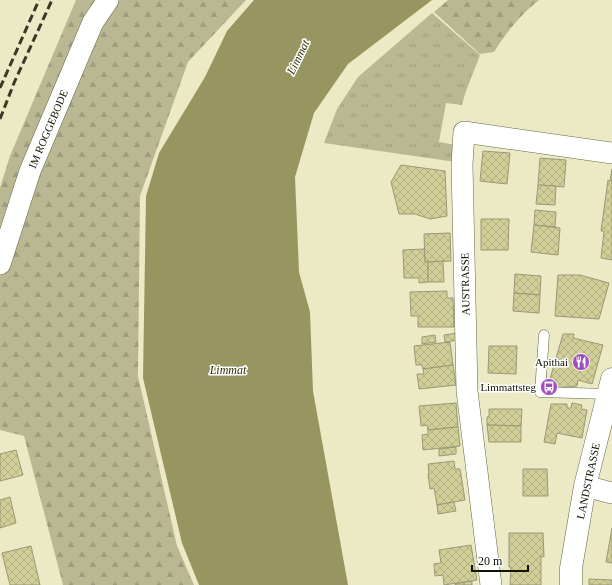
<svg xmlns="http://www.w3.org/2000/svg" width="612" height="585" font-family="Georgia,serif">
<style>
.grass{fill:url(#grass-tufts)}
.forest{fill:url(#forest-firs)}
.water{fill:#989660}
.building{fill:url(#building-cross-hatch);stroke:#9a9976}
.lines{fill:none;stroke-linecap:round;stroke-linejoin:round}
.lane-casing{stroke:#676645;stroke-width:11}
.street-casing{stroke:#676645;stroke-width:22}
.secondary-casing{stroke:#676645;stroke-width:23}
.lane{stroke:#fff;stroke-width:10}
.street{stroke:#fff;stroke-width:21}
.secondary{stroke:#fff;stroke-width:22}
.rail{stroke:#3a3928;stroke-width:3;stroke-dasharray:8 4;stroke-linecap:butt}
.labels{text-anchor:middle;stroke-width:3;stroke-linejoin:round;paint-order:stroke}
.street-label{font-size:11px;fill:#121105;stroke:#fff}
.poi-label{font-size:11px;fill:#121105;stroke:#fff;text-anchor:end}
.water-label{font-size:12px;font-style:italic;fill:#322f02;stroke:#fff}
</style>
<defs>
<pattern id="grass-tufts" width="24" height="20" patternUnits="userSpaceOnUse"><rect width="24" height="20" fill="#b9b893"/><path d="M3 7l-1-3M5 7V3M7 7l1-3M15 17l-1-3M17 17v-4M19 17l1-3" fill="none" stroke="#9e9d7d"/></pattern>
<pattern id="forest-firs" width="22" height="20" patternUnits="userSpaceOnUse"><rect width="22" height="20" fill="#b9b893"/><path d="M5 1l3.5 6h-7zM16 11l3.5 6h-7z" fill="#9e9d7d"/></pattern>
<pattern id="building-cross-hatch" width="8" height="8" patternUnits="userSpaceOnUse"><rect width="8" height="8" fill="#d1cf97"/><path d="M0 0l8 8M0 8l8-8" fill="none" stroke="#b2b181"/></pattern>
</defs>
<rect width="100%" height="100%" fill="#ebeac5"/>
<path class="grass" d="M432,13L480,55C474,72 466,88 462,105L446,103L439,142L456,145V162L324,143L337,109L358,77Z"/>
<g class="forest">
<path d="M76,0H246L188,62L140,196L138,376L177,546L194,585H63L24,436L0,430V188L10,156Z"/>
<path d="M448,0H539C520,15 507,32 494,52L480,54L434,12Z"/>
</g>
<path class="water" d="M254,0H432L348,64L314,113L295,177L299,272L310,312L313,391L348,585H199L182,543L143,378L146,196L159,153L205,77L227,31Z"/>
<g class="building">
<path d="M483,151L510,153L507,184L480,181Z"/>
<path d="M540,158L566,160L564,187L538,185Z"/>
<path d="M401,165L445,171L447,216L430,219L415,214H399L391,182Z"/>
<path d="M612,169V260L601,258L604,231H601L608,180L610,181Z"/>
<path d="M538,185L556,186L555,205L536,204Z"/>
<path d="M535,210L556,212L555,227L534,225Z"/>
<path d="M481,219H509L508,250H481Z"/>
<path d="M534,225L560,228L558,255L531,252Z"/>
<path d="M450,233L451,261L425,262L424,234Z"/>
<path d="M424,249L425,262H428V282L419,283V278H404L403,250Z"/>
<path d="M443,261L444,282H428V262Z"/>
<path d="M515,274L541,276L540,295L514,293Z"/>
<path d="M558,275H580L609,283L599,319L555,316Z"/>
<path d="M447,291V298H453L454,327H418V316H411L410,292Z"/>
<path d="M514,293L540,295L539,313L513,311Z"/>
<path d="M457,333L458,340L445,342L444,335Z"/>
<path d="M563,334H574L573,338L603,345L592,384L578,380L577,386L557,388L548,386Z"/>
<path d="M435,335L436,342L422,344V337Z"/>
<path d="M450,342L453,365L423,369L422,365H416L414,346Z"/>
<path d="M489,346H517L516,374L488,373Z"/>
<path d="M453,365L456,385L419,389L417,374H424L423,369Z"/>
<path d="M456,403L458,427L428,430L427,425L421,426L419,406Z"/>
<path d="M572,403L582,405L581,409L587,410L582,438L557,433L555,444L544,442L551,404H567V408H571Z"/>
<path d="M489,409H522L521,426L487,425V417H489Z"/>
<path d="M487,425L521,426V442H489Z"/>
<path d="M458,427L460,446L423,450L422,435L428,434V430Z"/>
<path d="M456,447V454L439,456V449Z"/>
<path d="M16,450L23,475L0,481V454Z"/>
<path d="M454,461L455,469H460L465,500L437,505L434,488L430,489L428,474H429L428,464Z"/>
<path d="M523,469H547L548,496H523Z"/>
<path d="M10,497L16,523L0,528V500Z"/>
<path d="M454,502L456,511L438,514L437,505Z"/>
<path d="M612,528V563L606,562Z"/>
<path d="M509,533H543L544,557L541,556V585H510L511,567H509Z"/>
<path d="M471,545L477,580L444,585L443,575L435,576L434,564L441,563L439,550Z"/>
<path d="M31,546L40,585H10L2,553Z"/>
<path d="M589,579L612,580V585H589Z"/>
<path d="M472,581V585H455V584Z"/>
</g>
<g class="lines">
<g class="lane-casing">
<path id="lane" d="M544,335L540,392L608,394"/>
</g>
<g class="street-casing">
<g id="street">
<path d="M0,264L30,171L93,22L108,0"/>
<path d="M585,486L612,493"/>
<path d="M491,585L467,391L462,164L464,132L612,153"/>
</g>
</g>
<g class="secondary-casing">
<path id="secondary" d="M571,585V568L585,486L612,379"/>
</g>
<use href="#lane" class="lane"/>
<use href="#street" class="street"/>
<use href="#secondary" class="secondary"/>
<g class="rail">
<path d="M0,88L39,0"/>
<path d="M0,119L14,83L52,0"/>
</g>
</g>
<defs>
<g id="restaurant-disc" transform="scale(0.9)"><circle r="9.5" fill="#9f4ebd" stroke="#fff"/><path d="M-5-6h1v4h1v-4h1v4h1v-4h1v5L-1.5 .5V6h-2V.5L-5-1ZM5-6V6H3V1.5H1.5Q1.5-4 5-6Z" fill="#fff"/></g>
<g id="bus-disc" transform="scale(0.9)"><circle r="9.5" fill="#9f4ebd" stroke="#fff"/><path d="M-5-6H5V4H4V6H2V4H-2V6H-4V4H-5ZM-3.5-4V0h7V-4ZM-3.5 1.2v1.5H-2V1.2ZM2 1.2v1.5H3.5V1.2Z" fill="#fff"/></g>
</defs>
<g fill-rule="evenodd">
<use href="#restaurant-disc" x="581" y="362"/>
<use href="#bus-disc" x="549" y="387"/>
</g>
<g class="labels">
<g class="street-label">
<text transform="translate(48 129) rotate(-67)" y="4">IM ROGGEBODE</text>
<text transform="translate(465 284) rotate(-91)" y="4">AUSTRASSE</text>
<text transform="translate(588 481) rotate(-78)" y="4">LANDSTRASSE</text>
</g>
<g class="poi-label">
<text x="568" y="366">Apithai</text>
<text x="536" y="391">Limmattsteg</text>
</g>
<g class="water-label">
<text transform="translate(298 57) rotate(-64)" y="4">Limmat</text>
<text x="228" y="374">Limmat</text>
</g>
</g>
<path d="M472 565v6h56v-6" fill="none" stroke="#121105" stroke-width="2"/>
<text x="478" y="565" font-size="12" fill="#121105" stroke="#ffffff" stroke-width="3" paint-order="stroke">20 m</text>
</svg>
